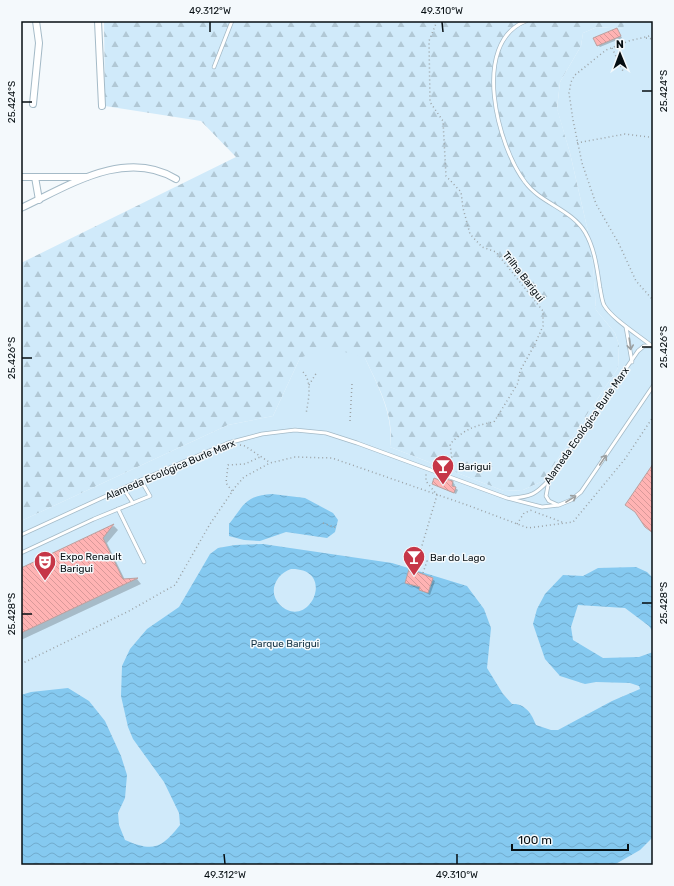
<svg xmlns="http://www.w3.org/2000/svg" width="674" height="886" font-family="Rubik,sans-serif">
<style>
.forest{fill:url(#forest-firs)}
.park{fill:#d0eafa}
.water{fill:url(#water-waves);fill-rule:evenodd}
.shadow{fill:#0003}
.building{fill:url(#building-back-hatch);stroke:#bba1a0}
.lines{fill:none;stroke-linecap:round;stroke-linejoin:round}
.service-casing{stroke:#a4bac7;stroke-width:4.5}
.minor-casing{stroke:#a4bac7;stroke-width:8}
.path{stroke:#9ba2a5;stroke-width:1.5;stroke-dasharray:1 3;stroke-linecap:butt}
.service{stroke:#fff;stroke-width:3}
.minor{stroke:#fff;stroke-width:6}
.oneway{stroke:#9b9fa0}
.ticks{fill:none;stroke:#060e12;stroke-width:1.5}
.labels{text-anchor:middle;stroke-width:3;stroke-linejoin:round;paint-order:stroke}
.street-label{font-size:10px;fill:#060e12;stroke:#f4f9fc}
.poi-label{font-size:10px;fill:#060e12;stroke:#f4f9fc;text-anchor:start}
.park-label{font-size:10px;fill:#123142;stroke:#f4f9fc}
.neatline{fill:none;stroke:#060e12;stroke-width:1.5}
.ticks-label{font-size:10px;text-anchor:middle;fill:#060e12}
</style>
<defs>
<pattern id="forest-firs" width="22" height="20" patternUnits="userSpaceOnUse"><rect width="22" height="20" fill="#d0eafa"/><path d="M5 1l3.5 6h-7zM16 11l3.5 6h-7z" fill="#b1c8d5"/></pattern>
<pattern id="water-waves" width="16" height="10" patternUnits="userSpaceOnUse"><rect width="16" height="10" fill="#85c9f0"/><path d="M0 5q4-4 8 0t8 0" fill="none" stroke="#71abcd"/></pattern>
<pattern id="building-back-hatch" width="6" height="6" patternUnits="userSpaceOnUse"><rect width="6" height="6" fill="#ffb3b3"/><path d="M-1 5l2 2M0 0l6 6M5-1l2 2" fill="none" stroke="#d99999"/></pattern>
</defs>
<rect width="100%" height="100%" fill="#f4f9fc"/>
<path class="forest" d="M104,21H625L624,29L597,27L583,33L581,46L560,82L557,108L570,153L592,249L596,310L615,333L619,345L618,368L543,481L523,490L504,491L390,447C395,415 378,386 365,358H300L273,416L228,425L21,521V263L236,157L201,121L105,106Z"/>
<path class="park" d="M625,21H653V865H21V521L228,425L273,416L300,358L328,347L365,358C378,386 394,415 390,447L504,491L523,490L543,481L618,368L619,345L615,333L596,310L592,249L570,153L557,109L560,82L581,46L583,33L597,27L623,29Z"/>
<g class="water">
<path d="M272,494L305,498L333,513L338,520L335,532L327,538L286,532L260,541L244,540L229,536V524C244,505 245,496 272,494Z"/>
<path d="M263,544L392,563L467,586L484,609L491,628L487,668L503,694L512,704C525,703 532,714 536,725L551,730H558L612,701L640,689L639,686L630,683L596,682L585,684L560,676L545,659L533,624L537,609L545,594L563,575L583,576L598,568L636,567L647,572L653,578V632L649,626L625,608L578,605L571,627L573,640L603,658L639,657L653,652V837L640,850L614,865H21V695L31,692L68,688L89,701L105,721L121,756L127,775L125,798L118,813L119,825L125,840C153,852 161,849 180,825L179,813L164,782L133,739L128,727L121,696L122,666L130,649L147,629L179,607L210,554L218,548L235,545ZM291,569C338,568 309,632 280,605C267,592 276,574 291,569Z"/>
</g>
<g class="shadow">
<path d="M619,32L622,38L600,47L598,45Z"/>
<path d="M442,482H453L455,485L454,487L458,490L456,494L433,484Z"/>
<path d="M114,526L118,530L107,543L125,580L137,579L141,584L21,640V569Z"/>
<path d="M432,579L435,581L430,595L406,583Z"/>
</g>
<g class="building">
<path d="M617,28L621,36L597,46L593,38Z"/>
<path d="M653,464V533L645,527L635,512L625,505Z"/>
<path d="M434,478L442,481V478L453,481L452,486L456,487L454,493L432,484Z"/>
<path d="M114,524L103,538L123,579L138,578L21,633V568Z"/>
<path d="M409,569L433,578L428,593L419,590L420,587L405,583Z"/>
</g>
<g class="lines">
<g class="service-casing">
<g id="service">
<path d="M526,21C470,43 498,147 525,182C540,203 571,209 585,232C595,249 597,269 600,288C601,293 602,301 604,305C612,319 640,336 653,347"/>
<path d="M214,67L232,21"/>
<path d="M626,327L632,362"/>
<path d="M549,480L546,496L549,501L558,505"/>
<path d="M123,488L133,503"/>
<path d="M511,498C531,497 536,494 549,480L638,351L644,346H651"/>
<path d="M118,509L144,562"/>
<path d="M21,535L141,480L228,443L262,434L295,430L326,433L357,443L507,498L542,507L559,505L571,500L581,492L653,386"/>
<path d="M21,553L94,519L150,496L141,480"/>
</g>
</g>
<g class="minor-casing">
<g id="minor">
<path d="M98,21L102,106"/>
<path d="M33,104L39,43L36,21"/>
<path d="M21,177H86"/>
<path d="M35,177L39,200"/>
<path d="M21,208C68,186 125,148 176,179"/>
</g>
</g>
<g class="path">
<path d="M437,21L429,41L430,102L443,121L446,176L461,192L463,208L470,234L482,247L496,252L543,311V326L535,344L520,371L518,383L494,422C473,426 465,429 450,444L452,459L446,470"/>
<path d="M653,35L629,41L606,50L575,75L571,82L569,93L573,120L582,163L596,204L619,244L636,281L653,300"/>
<path d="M646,38L653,39"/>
<path d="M612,48L623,71"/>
<path d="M577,143L625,134L649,137"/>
<path d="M303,372C313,382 308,402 306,414"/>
<path d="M309,385L317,372"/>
<path d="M350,421L352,384"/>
<path d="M240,445L245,446L269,462"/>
<path d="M232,491L226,483L228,465L245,464L260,457"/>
<path d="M535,512L562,522"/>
<path d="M323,523L337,528"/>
<path d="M517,524L524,513L532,510"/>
<path d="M423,573L427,561L418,559L437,495L426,481V474"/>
<path d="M21,664L129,611L175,585L210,524L236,486L244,477L270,463L295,457L332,458L467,505L528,528L573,522L625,459L653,417"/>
</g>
<use href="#service" class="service"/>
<use href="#minor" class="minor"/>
</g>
<defs><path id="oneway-shaft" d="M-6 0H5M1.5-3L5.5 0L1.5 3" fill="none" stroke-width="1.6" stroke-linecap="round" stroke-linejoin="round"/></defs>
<g class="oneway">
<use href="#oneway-shaft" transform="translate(630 344) rotate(82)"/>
<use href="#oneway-shaft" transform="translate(603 460) rotate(-56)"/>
<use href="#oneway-shaft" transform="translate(571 499) rotate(-32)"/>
</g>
<path class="ticks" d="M210,22V32M442,22L443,32M642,91H652M22,102H32M642,347H652M22,358H32M642,603H652M22,614H32M224,854L225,864M457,854V864"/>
<defs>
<g id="bar-pin" transform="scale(1.15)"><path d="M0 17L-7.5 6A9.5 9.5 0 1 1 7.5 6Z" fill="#c63647" stroke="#f4f9fc"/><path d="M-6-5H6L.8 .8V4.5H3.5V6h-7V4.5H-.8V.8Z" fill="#fff"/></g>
<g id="theatre-pin" transform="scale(1.15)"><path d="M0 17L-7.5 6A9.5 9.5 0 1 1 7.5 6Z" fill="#c63647" stroke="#f4f9fc"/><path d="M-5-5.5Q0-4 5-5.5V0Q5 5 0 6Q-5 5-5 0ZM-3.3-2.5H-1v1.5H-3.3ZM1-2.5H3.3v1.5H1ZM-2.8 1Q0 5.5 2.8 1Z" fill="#fff"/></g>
</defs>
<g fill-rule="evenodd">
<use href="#bar-pin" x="443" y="466"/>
<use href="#bar-pin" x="414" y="557"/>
<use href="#theatre-pin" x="45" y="562"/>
</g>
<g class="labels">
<g class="street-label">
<text transform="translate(524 276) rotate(52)" y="4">Trilha Barigui</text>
<text transform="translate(586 425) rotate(-55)" y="4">Alameda Ecológica Burle Marx</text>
<text transform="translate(170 469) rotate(-23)" y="4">Alameda Ecológica Burle Marx</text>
</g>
<g class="poi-label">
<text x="458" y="470">Barigui</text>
<text x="60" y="560">Expo Renault<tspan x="60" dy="12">Barigui</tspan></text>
<text x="430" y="561">Bar do Lago</text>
</g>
<g class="park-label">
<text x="285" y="647">Parque Barigui</text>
</g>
</g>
<rect width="674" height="886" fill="none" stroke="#f4f9fc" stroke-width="44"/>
<g transform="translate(620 54) rotate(359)" stroke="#f4f9fc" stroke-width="3" paint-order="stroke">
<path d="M0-3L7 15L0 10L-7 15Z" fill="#060e12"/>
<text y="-6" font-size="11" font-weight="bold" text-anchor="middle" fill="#060e12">N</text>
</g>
<path d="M512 844v6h116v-6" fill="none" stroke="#060e12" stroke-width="2"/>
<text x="518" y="844" font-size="12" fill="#060e12" stroke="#f4f9fc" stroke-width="3" paint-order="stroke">100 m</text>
<rect x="22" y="22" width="630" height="842" class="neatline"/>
<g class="ticks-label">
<text x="210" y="14">49.312°W</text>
<text x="442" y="14">49.310°W</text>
<text transform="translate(663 91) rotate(-90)" y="4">25.424°S</text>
<text transform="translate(11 102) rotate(-90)" y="4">25.424°S</text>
<text transform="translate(663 347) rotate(-90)" y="4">25.426°S</text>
<text transform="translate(11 358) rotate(-90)" y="4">25.426°S</text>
<text transform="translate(663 603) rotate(-90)" y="4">25.428°S</text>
<text transform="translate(11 614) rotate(-90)" y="4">25.428°S</text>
<text x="225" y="878">49.312°W</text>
<text x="457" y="878">49.310°W</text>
</g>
</svg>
